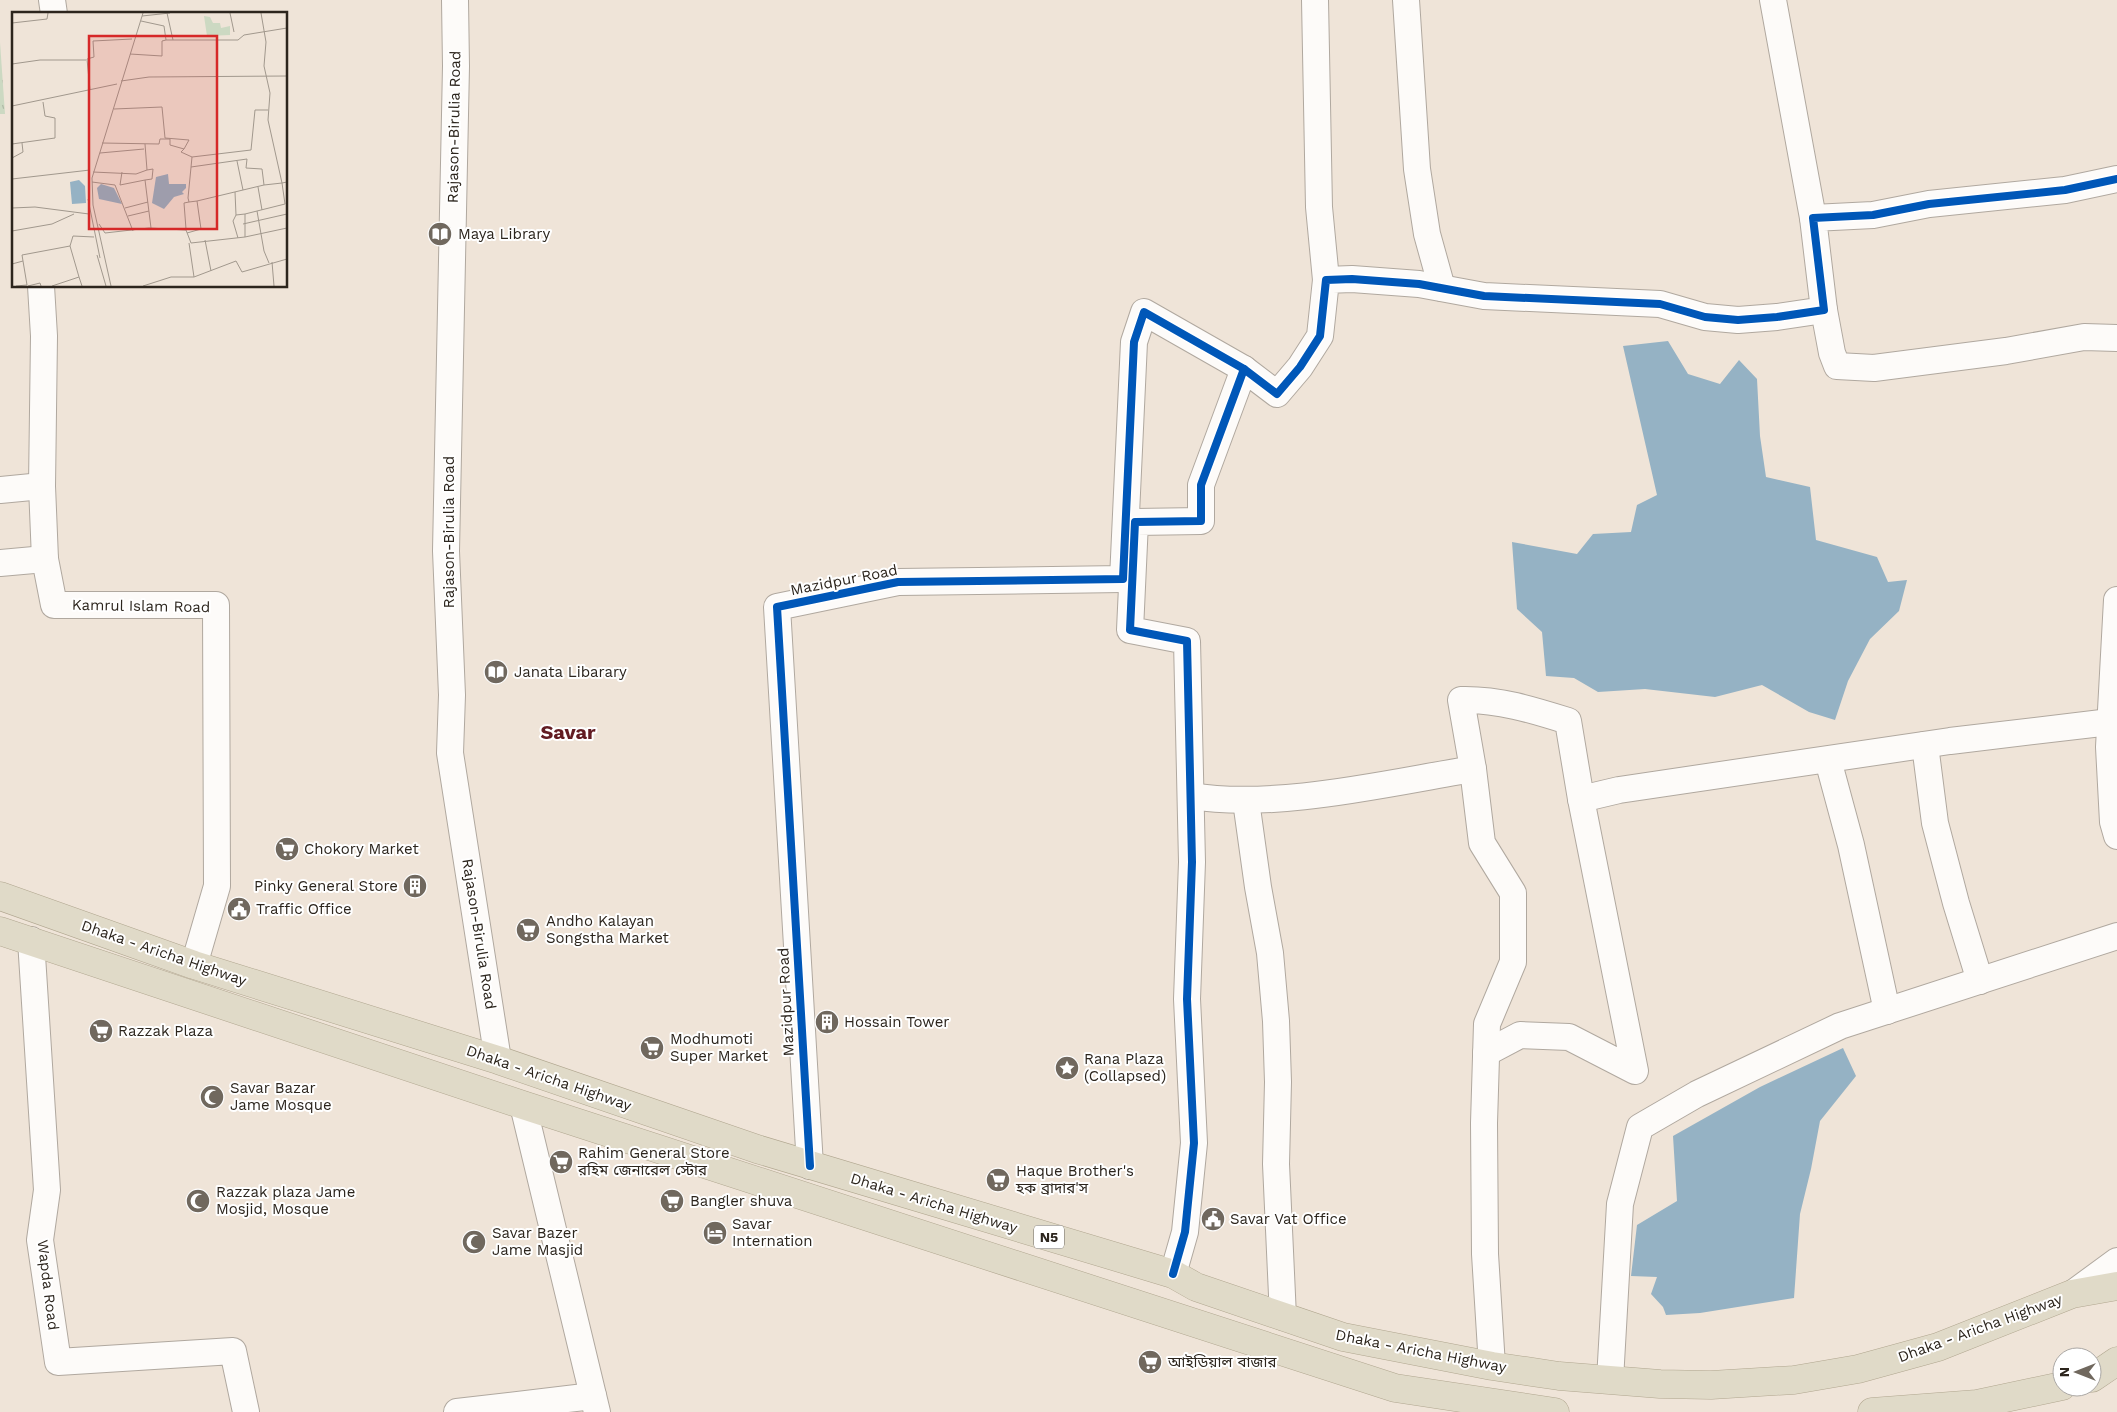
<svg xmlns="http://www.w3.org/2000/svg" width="2117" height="1412" font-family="'Work Sans','Noto Sans Bengali',sans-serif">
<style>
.grass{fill:url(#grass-tufts)}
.water{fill:#95b2c4}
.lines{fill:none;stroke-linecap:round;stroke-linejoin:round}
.minor-casing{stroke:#b0a89f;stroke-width:28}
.highway-casing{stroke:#b0a68f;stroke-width:29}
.minor{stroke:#fdfbf9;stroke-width:26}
.highway{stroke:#e0dac8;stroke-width:28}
.cycleway-casing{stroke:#fff;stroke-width:11}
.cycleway{stroke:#0057b8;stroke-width:8}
.labels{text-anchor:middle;stroke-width:4;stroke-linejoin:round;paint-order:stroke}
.shield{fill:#fff;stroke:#6b6661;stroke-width:1}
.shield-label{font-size:14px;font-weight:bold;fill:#2c251d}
.street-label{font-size:15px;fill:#2c251d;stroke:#fff}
.poi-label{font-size:15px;fill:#2c251d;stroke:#fff;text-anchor:start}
.district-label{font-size:20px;font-weight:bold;fill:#621c22;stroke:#fff}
.inset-road{fill:none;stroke:#a1988d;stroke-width:1}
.view{fill:#d62828;fill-opacity:0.15;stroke:#d62828;stroke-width:2.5}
.inset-edge{fill:none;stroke:#2c251d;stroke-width:2.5}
</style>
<defs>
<pattern id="grass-tufts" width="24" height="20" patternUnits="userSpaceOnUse" patternTransform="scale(1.25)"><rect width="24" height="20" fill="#ccd9c2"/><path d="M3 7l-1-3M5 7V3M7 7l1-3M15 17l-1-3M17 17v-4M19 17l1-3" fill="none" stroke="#afbaa6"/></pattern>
</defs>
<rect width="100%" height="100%" fill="#efe4d8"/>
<path class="grass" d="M0,42L5,114H0Z"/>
<g class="water">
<path d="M1668,341L1688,374L1720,384L1739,360L1757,379L1760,436L1766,477L1810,487L1816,540L1877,557L1888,582L1907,580L1899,611L1870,639L1848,681L1835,720L1809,712L1762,685L1715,697L1645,689L1598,692L1574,678L1546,676L1542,632L1517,609L1512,542L1577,554L1593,534L1631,532L1637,505L1657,495L1623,346Z"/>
<path d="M1843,1048L1856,1076L1820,1121L1811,1169L1800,1214L1794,1298L1700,1313L1666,1315L1663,1307L1651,1294L1657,1277L1631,1276L1637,1225L1677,1201L1673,1136L1760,1087Z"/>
</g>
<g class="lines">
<g class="minor-casing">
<g id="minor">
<path d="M52,0L54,14"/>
<path d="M455,0L456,66L446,551L452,695L450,753L498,1060"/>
<path d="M1315,0L1319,207L1326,280"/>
<path d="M1406,0L1417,169L1427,234L1442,288"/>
<path d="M1773,0L1813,218"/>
<path d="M41,286L44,336L42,486L45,559L54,605H216L217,886L194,965"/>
<path d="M1824,310L1832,353L1837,366L1874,368L2006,351L2084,337L2117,338"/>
<path d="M0,490L42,486"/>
<path d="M0,563L45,559"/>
<path d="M2117,600L2109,747L2113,822L2117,836"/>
<path d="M1925,745L1935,823L1956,903L1980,981"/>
<path d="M1828,760L1851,845L1887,1011"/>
<path d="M1473,769L1461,700C1498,699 1533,710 1568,721L1581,799L1619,790L1950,741L2110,722"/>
<path d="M1191,796C1276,810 1387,783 1473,769L1482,843L1513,893V962L1487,1024L1484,1123L1485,1254L1492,1366"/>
<path d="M1246,801L1258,887L1270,953L1276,1021L1278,1082L1276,1164L1283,1317"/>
<path d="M31,940L47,1190L40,1240L58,1362L233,1351L246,1412"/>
<path d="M1486,1053L1520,1035L1569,1037L1635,1071L1581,799"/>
<path d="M523,1105L597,1412"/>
<path d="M810,1166L777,607L898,582L1123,579L1134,342L1144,312L1244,369"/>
<path d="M1173,1274L1185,1232L1194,1143L1187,999L1192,862L1187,641L1130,630L1135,522L1201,521V485L1244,369L1277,394L1300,367L1320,336L1326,280L1352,279L1419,284L1484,296L1660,304L1705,317L1738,320L1777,317L1824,310L1813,218L1873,215L1929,204L2065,190L2117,179"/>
<path d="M2072,1294L2117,1261"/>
<path d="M1610,1380L1620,1204L1640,1127L1697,1094L1840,1026L2117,936"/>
<path d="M457,1412L593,1396"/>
</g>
</g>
<g class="highway-casing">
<g id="highway">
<path d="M0,896L194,965L498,1060L757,1149L1173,1274L1196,1287L1343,1337L1492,1366L1559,1376L1660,1384L1711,1385L1794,1380L1858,1369L1938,1347L2072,1294L2117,1286"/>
<path d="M0,931L523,1105L1395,1388L1555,1412"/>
<path d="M2092,1378L2117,1361"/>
<path d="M1872,1412L1977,1404L2062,1386"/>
</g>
</g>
<use href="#minor" class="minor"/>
<use href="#highway" class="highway"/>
<g class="cycleway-casing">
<g id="cycleway">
<path d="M810,1166L777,607L898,582L1123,579L1134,342L1144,312L1244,369"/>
<path d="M1173,1274L1185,1232L1194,1143L1187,999L1192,862L1187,641L1130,630L1135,522L1201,521V485L1244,369L1277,394L1300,367L1320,336L1326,280L1352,279L1419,284L1484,296L1660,304L1705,317L1738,320L1777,317L1824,310L1813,218L1873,215L1929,204L2065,190L2117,179"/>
</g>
</g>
<use href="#cycleway" class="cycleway"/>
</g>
<defs>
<g id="library-disc" transform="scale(1.25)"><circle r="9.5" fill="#70685e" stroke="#fff"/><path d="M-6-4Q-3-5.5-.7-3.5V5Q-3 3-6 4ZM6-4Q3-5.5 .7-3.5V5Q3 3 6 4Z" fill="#fff"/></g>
<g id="supermarket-disc" transform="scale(1.25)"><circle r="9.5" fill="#70685e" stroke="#fff"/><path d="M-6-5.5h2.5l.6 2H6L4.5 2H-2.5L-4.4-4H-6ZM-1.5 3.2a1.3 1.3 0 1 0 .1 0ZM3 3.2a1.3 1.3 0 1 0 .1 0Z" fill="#fff"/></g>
<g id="building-disc" transform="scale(1.25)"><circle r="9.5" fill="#70685e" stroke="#fff"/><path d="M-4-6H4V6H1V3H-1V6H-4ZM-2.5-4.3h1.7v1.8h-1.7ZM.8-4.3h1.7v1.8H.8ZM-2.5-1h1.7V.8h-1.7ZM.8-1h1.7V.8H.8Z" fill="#fff"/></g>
<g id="civic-disc" transform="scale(1.25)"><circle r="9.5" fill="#70685e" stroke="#fff"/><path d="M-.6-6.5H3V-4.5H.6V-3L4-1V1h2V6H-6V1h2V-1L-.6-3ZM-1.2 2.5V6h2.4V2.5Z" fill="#fff"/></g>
<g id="sight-disc" transform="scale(1.25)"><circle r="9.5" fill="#70685e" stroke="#fff"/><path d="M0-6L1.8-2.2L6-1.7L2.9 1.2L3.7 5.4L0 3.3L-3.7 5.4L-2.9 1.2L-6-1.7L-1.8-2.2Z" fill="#fff"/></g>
<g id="mosque-disc" transform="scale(1.25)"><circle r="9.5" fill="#70685e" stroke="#fff"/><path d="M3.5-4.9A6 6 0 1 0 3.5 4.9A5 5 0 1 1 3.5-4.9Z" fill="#fff"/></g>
<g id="hotel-disc" transform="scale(1.25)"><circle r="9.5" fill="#70685e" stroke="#fff"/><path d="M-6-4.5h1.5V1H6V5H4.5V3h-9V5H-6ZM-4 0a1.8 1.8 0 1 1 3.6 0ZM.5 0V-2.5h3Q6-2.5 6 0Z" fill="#fff"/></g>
</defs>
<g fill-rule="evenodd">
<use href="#library-disc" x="440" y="234"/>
<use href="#library-disc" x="496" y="672"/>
<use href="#supermarket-disc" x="287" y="849"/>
<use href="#building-disc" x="415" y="886"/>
<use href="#civic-disc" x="239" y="909"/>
<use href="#supermarket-disc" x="528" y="930"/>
<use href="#building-disc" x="827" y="1022"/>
<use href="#supermarket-disc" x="101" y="1031"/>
<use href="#supermarket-disc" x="652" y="1048"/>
<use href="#sight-disc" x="1067" y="1068"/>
<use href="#mosque-disc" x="212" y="1097"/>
<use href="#supermarket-disc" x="561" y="1162"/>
<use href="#supermarket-disc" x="998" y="1180"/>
<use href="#mosque-disc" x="198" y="1201"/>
<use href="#supermarket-disc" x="672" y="1201"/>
<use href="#civic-disc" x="1213" y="1219"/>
<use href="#hotel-disc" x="715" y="1233"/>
<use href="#mosque-disc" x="474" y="1242"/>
<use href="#supermarket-disc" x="1150" y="1362"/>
</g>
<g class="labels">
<rect class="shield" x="1034" y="1225.5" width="30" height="23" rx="4"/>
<g class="shield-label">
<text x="1049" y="1242">N5</text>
</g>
<g class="street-label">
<text transform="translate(454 127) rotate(-89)" y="5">Rajason-Birulia Road</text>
<text transform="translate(449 532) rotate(-90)" y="5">Rajason-Birulia Road</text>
<text transform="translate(844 580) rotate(-11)" y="5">Mazidpur Road</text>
<text transform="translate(141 606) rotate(1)" y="5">Kamrul Islam Road</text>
<text transform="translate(479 934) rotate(81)" y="5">Rajason-Birulia Road</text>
<text transform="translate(164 953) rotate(19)" y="5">Dhaka - Aricha Highway</text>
<text transform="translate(786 1002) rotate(-93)" y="5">Mazidpur Road</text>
<text transform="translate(549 1078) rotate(19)" y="5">Dhaka - Aricha Highway</text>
<text transform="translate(934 1203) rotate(17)" y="5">Dhaka - Aricha Highway</text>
<text transform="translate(48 1285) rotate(83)" y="5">Wapda Road</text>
<text transform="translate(1980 1328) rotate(-20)" y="5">Dhaka - Aricha Highway</text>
<text transform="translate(1421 1351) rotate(11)" y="5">Dhaka - Aricha Highway</text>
</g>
<g class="poi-label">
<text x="458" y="239">Maya Library</text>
<text x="514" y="677">Janata Libarary</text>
<text x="304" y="854">Chokory Market</text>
<text x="398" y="891" text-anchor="end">Pinky General Store</text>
<text x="256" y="914">Traffic Office</text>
<text x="546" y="926">Andho Kalayan<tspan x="546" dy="17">Songstha Market</tspan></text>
<text x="844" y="1027">Hossain Tower</text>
<text x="118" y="1036">Razzak Plaza</text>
<text x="670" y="1044">Modhumoti<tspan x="670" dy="17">Super Market</tspan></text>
<text x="1084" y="1064">Rana Plaza<tspan x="1084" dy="17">(Collapsed)</tspan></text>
<text x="230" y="1093">Savar Bazar<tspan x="230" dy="17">Jame Mosque</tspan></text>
<text x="578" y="1158">Rahim General Store<tspan x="578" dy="17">রহিম জেনারেল স্টোর</tspan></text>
<text x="1016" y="1176">Haque Brother's<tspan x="1016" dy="17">হক ব্রাদার'স</tspan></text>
<text x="216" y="1197">Razzak plaza Jame<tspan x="216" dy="17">Mosjid, Mosque</tspan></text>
<text x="690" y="1206">Bangler shuva</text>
<text x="1230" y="1224">Savar Vat Office</text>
<text x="732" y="1229">Savar<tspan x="732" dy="17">Internation</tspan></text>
<text x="492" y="1238">Savar Bazer<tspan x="492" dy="17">Jame Masjid</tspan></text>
<text x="1168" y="1367">আইডিয়াল বাজার</text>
</g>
<g class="district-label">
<text x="568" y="739">Savar</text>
</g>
</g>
<g transform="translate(12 12)">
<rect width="275" height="275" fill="#efe4d8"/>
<path d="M192,4L198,5L201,11H208L209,16L218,14V23L195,24Z" fill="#ccd9c2"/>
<path d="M156,162L157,172H174V176L170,180L172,182L162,185L152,197L140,191L144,165ZM67,168L73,174L74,191L60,192L58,170ZM89,172L102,176L110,192L87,187L85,176Z" fill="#95b2c4"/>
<path class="inset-road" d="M155,1L161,28M218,1L222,20M249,1L254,30L252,54L258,81L256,108L270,171L275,170M130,4L158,1M129,9L152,14L154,28M0,11L35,7L36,1M118,42L150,44V29L154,28H226L232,23L275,16M0,52L28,48H74M109,69L137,65L275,64M78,78L75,47L82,45L81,29L120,27M0,94L105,72M102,97L150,95L153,126L177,128L172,137M90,131L147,132L148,127H158V133L172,137L169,140L180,145L176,186L177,190L185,189L189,217L175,221M0,132L43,126V106L33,104L31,90M88,141L132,137M180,145L239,138L243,98H256M0,146L11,140L10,131M225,149L231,178L252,173M179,155L235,147L234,156L250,157L252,173L270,171M135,158L141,157L140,167L133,168L139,216M81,160L124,162L135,158L133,132M110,160L108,173L133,168M0,167L78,158M80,170L103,173L121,219M246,175L250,198M223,180L224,203L233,202L273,192L270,171M76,187L88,246M185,189L231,178M0,196L23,195L77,202M113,196L136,190M245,199L252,239L257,251M224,203L221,209L226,226M116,204L137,199M87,212L93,221L137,216L174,218L179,231L233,225V202M231,212L275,202M174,217L172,191L177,190M0,219L40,212L62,202M233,225L275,216M193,228L199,259M177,231L182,265L224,249L230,260L275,247M58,234L67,265M85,243L94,274M260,250L262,274M0,252L11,249L10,243L58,234L61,224L82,225M4,274L15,273L11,249M16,274L28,271L29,274M40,274L67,265L70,274M99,274L81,193L80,166L131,1M131,274L159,265H182"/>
<path class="view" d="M77,24H205V217H77Z"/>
<rect width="275" height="275" class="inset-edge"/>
</g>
<g transform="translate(2077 1372) rotate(270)"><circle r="24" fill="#ffffff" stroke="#aba8a5"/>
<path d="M0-4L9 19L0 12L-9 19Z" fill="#70685e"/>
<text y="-8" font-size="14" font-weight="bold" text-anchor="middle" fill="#2c251d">N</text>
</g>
</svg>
